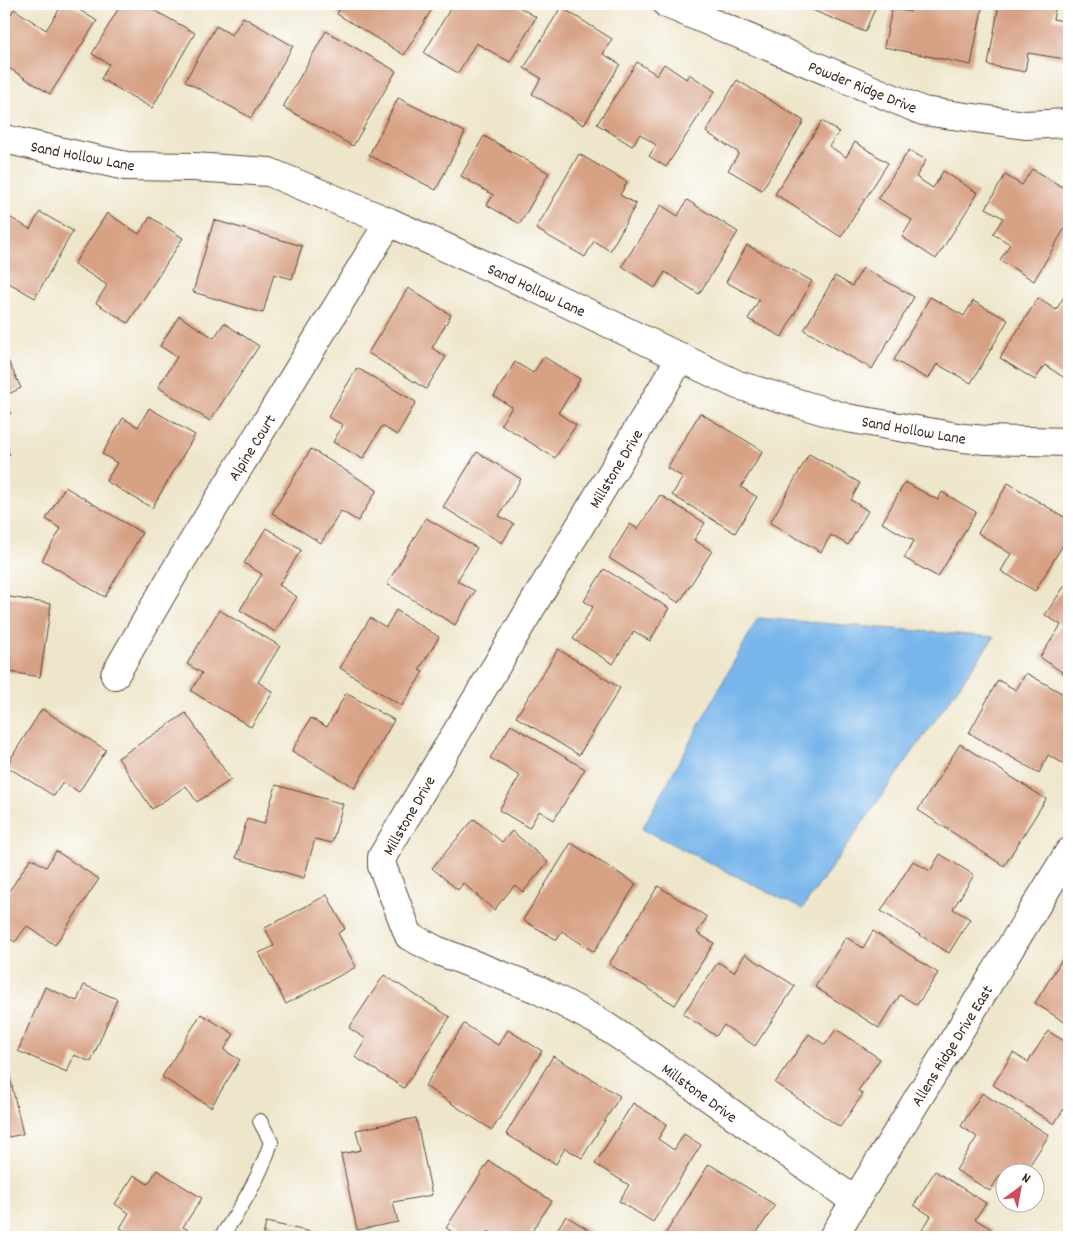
<svg xmlns="http://www.w3.org/2000/svg" width="1073" height="1241" viewBox="0 0 1073 1241" font-family="Dekko,sans-serif">
<style>
.water{fill:#77b5ea;stroke:#597084}
.building{fill:#d7a184}
.lines{fill:none;stroke-linecap:round;stroke-linejoin:round}
.service-casing{stroke:#564638;stroke-width:16}
.minor-casing{stroke:#564638;stroke-width:30}
.service{stroke:#fff;stroke-width:14}
.minor{stroke:#fff;stroke-width:28}
.labels{text-anchor:middle;stroke-width:5;stroke-linejoin:round;paint-order:stroke}
.street-label{font-size:16px;fill:#3b2a1e;stroke:#fff}
</style>
<rect width="100%" height="100%" fill="#fff"/>
<filter id="ink" filterUnits="userSpaceOnUse"><feTurbulence type="fractalNoise" baseFrequency=".02" numOctaves="2"/><feDisplacementMap in="SourceGraphic" scale="10" xChannelSelector="R" yChannelSelector="G"/><feConvolveMatrix kernelMatrix="1 2 1 2 8 2 1 2 1" color-interpolation-filters="sRGB"/></filter>
<filter id="wash" filterUnits="userSpaceOnUse"><feTurbulence type="fractalNoise" baseFrequency=".0096" numOctaves="4" result="noise"/><feDisplacementMap in="SourceGraphic" scale="20" xChannelSelector="R" yChannelSelector="G"/><feGaussianBlur stdDeviation="1.12" result="paint"/><feColorMatrix in="noise" values="0 0 0 0 0 0 0 0 0 0 0 0 0 0 0 0 0 1.4 0 .05"/><feComposite in="paint" operator="in"/></filter>
<g filter="url(#wash)">
<rect width="100%" height="100%" fill="#eee6cb"/>
<!-- water -->
<polygon class="water" points="758,618 994,637 802,909 642,829"/>
<g id="blocks">
<!-- building -->
<g class="building">
<polygon points="63,4 70,4 97,21 50,94 4,65 4,25 14,9 46,30"/>
<polygon points="121,4 143,4 195,33 152,108 101,79 109,64 92,54"/>
<polygon points="343,4 435,4 404,55 337,14"/>
<polygon points="453,4 514,4 536,17 510,62 476,43 458,73 424,53"/>
<polygon points="798,4 877,4 865,32"/>
<polygon points="911,4 983,4 971,65 884,47 892,9 910,12"/>
<polygon points="999,4 1056,4 1053,19 1069,22 1069,33 1065,59 1028,53 1025,72 988,65"/>
<polygon points="561,7 612,39 603,54 620,64 584,125 532,94 541,78 524,68"/>
<polygon points="243,17 293,46 251,118 185,81 216,26 232,35"/>
<polygon points="326,31 396,71 353,146 283,107"/>
<polygon points="637,62 657,75 664,64 686,79 689,74 715,91 666,167 649,156 656,145 640,134 632,146 597,124"/>
<polygon points="737,80 804,121 762,190 728,170 739,153 706,132"/>
<polygon points="398,98 465,132 436,190 369,155"/>
<polygon points="822,121 839,132 829,146 846,157 855,142 888,163 841,237 775,194"/>
<polygon points="484,136 549,173 520,224 487,205 493,195 461,176"/>
<polygon points="909,150 926,160 916,177 933,188 943,171 978,193 936,259 902,237 912,220 878,198"/>
<polygon points="579,154 627,182 620,195 636,204 610,251 594,241 585,257 536,229"/>
<polygon points="1032,169 1069,191 1069,221 1034,281 1000,260 1010,244 993,234 1003,218 986,208 1005,175 1022,185"/>
<polygon points="687,200 738,232 699,294 665,272 655,288 622,266 661,205 678,216"/>
<polygon points="40,212 73,231 35,298 4,280 4,214 30,229"/>
<polygon points="107,213 139,234 150,217 183,238 128,323 96,303 107,285 74,264"/>
<polygon points="214,220 302,246 292,279 274,274 263,313 193,292"/>
<polygon points="747,245 812,281 782,337 748,319 759,300 726,282"/>
<polygon points="863,268 914,297 872,369 804,330 835,276 852,286"/>
<polygon points="408,288 451,315 432,348 446,357 426,389 368,353"/>
<polygon points="1065,295 1069,297 1069,381 1045,365 1035,380 1000,358 1038,298 1056,310"/>
<polygon points="930,297 964,316 973,301 1008,320 971,383 937,364 928,379 894,360"/>
<polygon points="179,316 214,338 224,323 259,346 210,421 158,387 177,357 160,346"/>
<polygon points="4,352 21,388 4,396"/>
<polygon points="544,357 580,379 558,413 576,425 555,458 501,424 512,407 494,396 515,362 533,373"/>
<polygon points="357,368 416,402 397,435 382,426 363,459 333,442 343,425 328,417"/>
<polygon points="4,397 11,413 4,417"/>
<polygon points="149,408 195,435 152,508 106,481 117,463 102,454 123,418 138,427"/>
<polygon points="700,413 763,451 741,487 757,497 735,533 672,495 683,477 667,468"/>
<polygon points="4,443 10,455 4,458"/>
<polygon points="311,449 377,490 358,521 341,511 321,543 272,513"/>
<polygon points="477,452 521,479 499,516 514,524 502,543 443,507"/>
<polygon points="809,454 860,483 851,500 868,511 848,545 831,535 821,552 770,523"/>
<polygon points="905,482 938,500 942,492 976,512 938,577 904,558 914,541 882,523"/>
<polygon points="1008,483 1069,520 1069,535 1035,591 1001,571 1011,554 978,533"/>
<polygon points="65,487 142,533 105,597 42,560 61,529 46,519"/>
<polygon points="660,495 705,523 694,540 712,551 679,603 609,558 630,524 638,529"/>
<polygon points="426,518 477,548 457,581 475,591 455,625 387,584"/>
<polygon points="266,528 301,550 279,585 297,597 275,632 240,610 262,574 244,563"/>
<polygon points="604,569 669,608 650,641 634,631 613,664 573,639 593,607 584,601"/>
<polygon points="1066,584 1069,586 1069,677 1040,657 1061,625 1045,615"/>
<polygon points="4,596 51,604 40,677 4,671"/>
<polygon points="219,610 280,646 258,682 273,692 251,727 191,691 202,673 187,664"/>
<polygon points="396,610 439,637 419,670 423,672 402,706 340,668 370,618 386,627"/>
<polygon points="558,649 620,688 579,755 516,717"/>
<polygon points="1026,673 1069,697 1069,760 1066,765 1048,755 1039,773 969,733 998,680 1016,690"/>
<polygon points="346,693 394,720 355,788 292,751 311,718 327,727"/>
<polygon points="42,709 106,750 79,792 63,782 54,796 6,766"/>
<polygon points="186,713 231,780 197,802 186,786 152,809 118,758"/>
<polygon points="511,725 585,769 554,820 539,811 529,828 499,810 520,776 490,758"/>
<polygon points="960,744 1046,799 1004,866 918,810"/>
<polygon points="276,785 343,804 332,843 315,839 304,878 236,858 247,819 264,824"/>
<polygon points="474,819 502,842 512,831 548,862 523,892 515,885 494,910 463,883 458,890 432,868"/>
<polygon points="571,843 636,884 594,952 562,931 557,940 523,920"/>
<polygon points="56,851 99,879 55,945 27,926 15,942 4,934 4,899 31,858 46,867"/>
<polygon points="940,854 974,875 953,909 970,919 949,953 881,911 913,861 930,871"/>
<polygon points="658,886 707,917 697,933 714,943 675,1005 609,964"/>
<polygon points="327,895 345,929 338,933 356,967 286,1004 259,953 274,946 265,928"/>
<polygon points="873,931 938,973 917,1005 900,995 879,1028 815,987 846,937 863,948"/>
<polygon points="1069,948 1069,1025 1035,1003"/>
<polygon points="745,954 795,986 755,1046 724,1025 716,1036 683,1014 718,962 734,972"/>
<polygon points="384,975 450,1017 404,1088 355,1057 366,1039 349,1028"/>
<polygon points="84,985 117,999 91,1062 74,1055 67,1072 18,1051 45,987 77,1001"/>
<polygon points="201,1014 234,1034 224,1050 240,1060 211,1107 162,1077"/>
<polygon points="464,1024 498,1045 508,1030 542,1051 492,1130 425,1086"/>
<polygon points="836,1029 880,1059 858,1091 863,1094 840,1127 775,1083 809,1034 825,1045"/>
<polygon points="1048,1031 1069,1044 1069,1101 1054,1124 993,1085 1013,1053 1028,1062"/>
<polygon points="553,1056 620,1096 582,1158 565,1148 556,1164 506,1134"/>
<polygon points="8,1069 23,1134 4,1138 4,1070"/>
<polygon points="982,1093 1049,1135 1024,1174 1006,1174 1006,1178 1000,1175 990,1191 956,1170 977,1137 961,1126"/>
<polygon points="633,1103 667,1124 658,1139 674,1150 684,1134 701,1145 653,1222 619,1201 629,1185 595,1164"/>
<polygon points="416,1118 432,1195 393,1202 398,1222 357,1230 341,1154 361,1150 356,1130"/>
<polygon points="489,1161 552,1201 528,1237 498,1237 488,1231 484,1237 461,1237 446,1228"/>
<polygon points="709,1164 775,1205 754,1237 666,1237 664,1236"/>
<polygon points="157,1170 202,1198 183,1227 199,1237 134,1237 120,1228 129,1213 115,1204 134,1175 148,1184"/>
<polygon points="935,1171 986,1203 975,1219 993,1230 988,1237 918,1237 931,1216 914,1205"/>
<polygon points="566,1216 600,1237 552,1237"/>
<polygon points="266,1222 329,1236 329,1237 263,1237"/>
</g>
</g>
</g>
<g filter="url(#ink)">
<use href="#blocks" fill-opacity="0" stroke="#564638" stroke-width="1"/>
<g class="lines">
<defs>
<path id="service" d="M221,1237C241,1208 261,1176 271,1142L260,1121"/>
<g id="minor">
<polyline points="667,4 923,111 1025,125 1069,123"/>
<polyline points="4,139 126,166 193,167 269,172 389,222 529,285 738,385 847,418 963,438 986,440 1069,442"/>
<polyline points="681,357 382,857 382,866 409,936 436,950 537,989 596,1020 652,1057 855,1201"/>
<polyline points="115,675 175,571 389,222"/>
<polyline points="833,1237 1069,852"/>
</g>
</defs>
<!-- service casing -->
<use href="#service" class="service-casing"/>
<!-- minor casing -->
<use href="#minor" class="minor-casing"/>
<!-- service -->
<use href="#service" class="service"/>
<!-- minor -->
<use href="#minor" class="minor"/>
</g>
</g>
<g class="labels">
<!-- street labels -->
<g class="street-label">
<text transform="translate(863 86) rotate(22)" y="6">Powder Ridge Drive</text>
<text transform="translate(83 155) rotate(11)" y="6">Sand Hollow Lane</text>
<text transform="translate(537 289) rotate(25)" y="6">Sand Hollow Lane</text>
<text transform="translate(914 429) rotate(10)" y="6">Sand Hollow Lane</text>
<text transform="translate(251 447) rotate(-58)" y="6">Alpine Court</text>
<text transform="translate(615 468) rotate(-59)" y="6">Millstone Drive</text>
<text transform="translate(408 815) rotate(-60)" y="6">Millstone Drive</text>
<text transform="translate(951 1045) rotate(-58)" y="6">Allens Ridge Drive East</text>
<text transform="translate(700 1092) rotate(36)" y="6">Millstone Drive</text>
</g>
</g>
<!-- margin -->
<rect width="1073" height="1241" fill="none" stroke="#fff" stroke-width="20"/>
<!-- north arrow -->
<g transform="translate(1020 1188) rotate(32)"><circle r="24" fill="#ffffff" stroke="#b1aaa5"/>
<path d="M0-4L9 19L0 12L-9 19Z" fill="#d1495b"/>
<text y="-8" font-size="14" font-weight="bold" text-anchor="middle" fill="#3b2a1e">N</text>
</g>
</svg>
